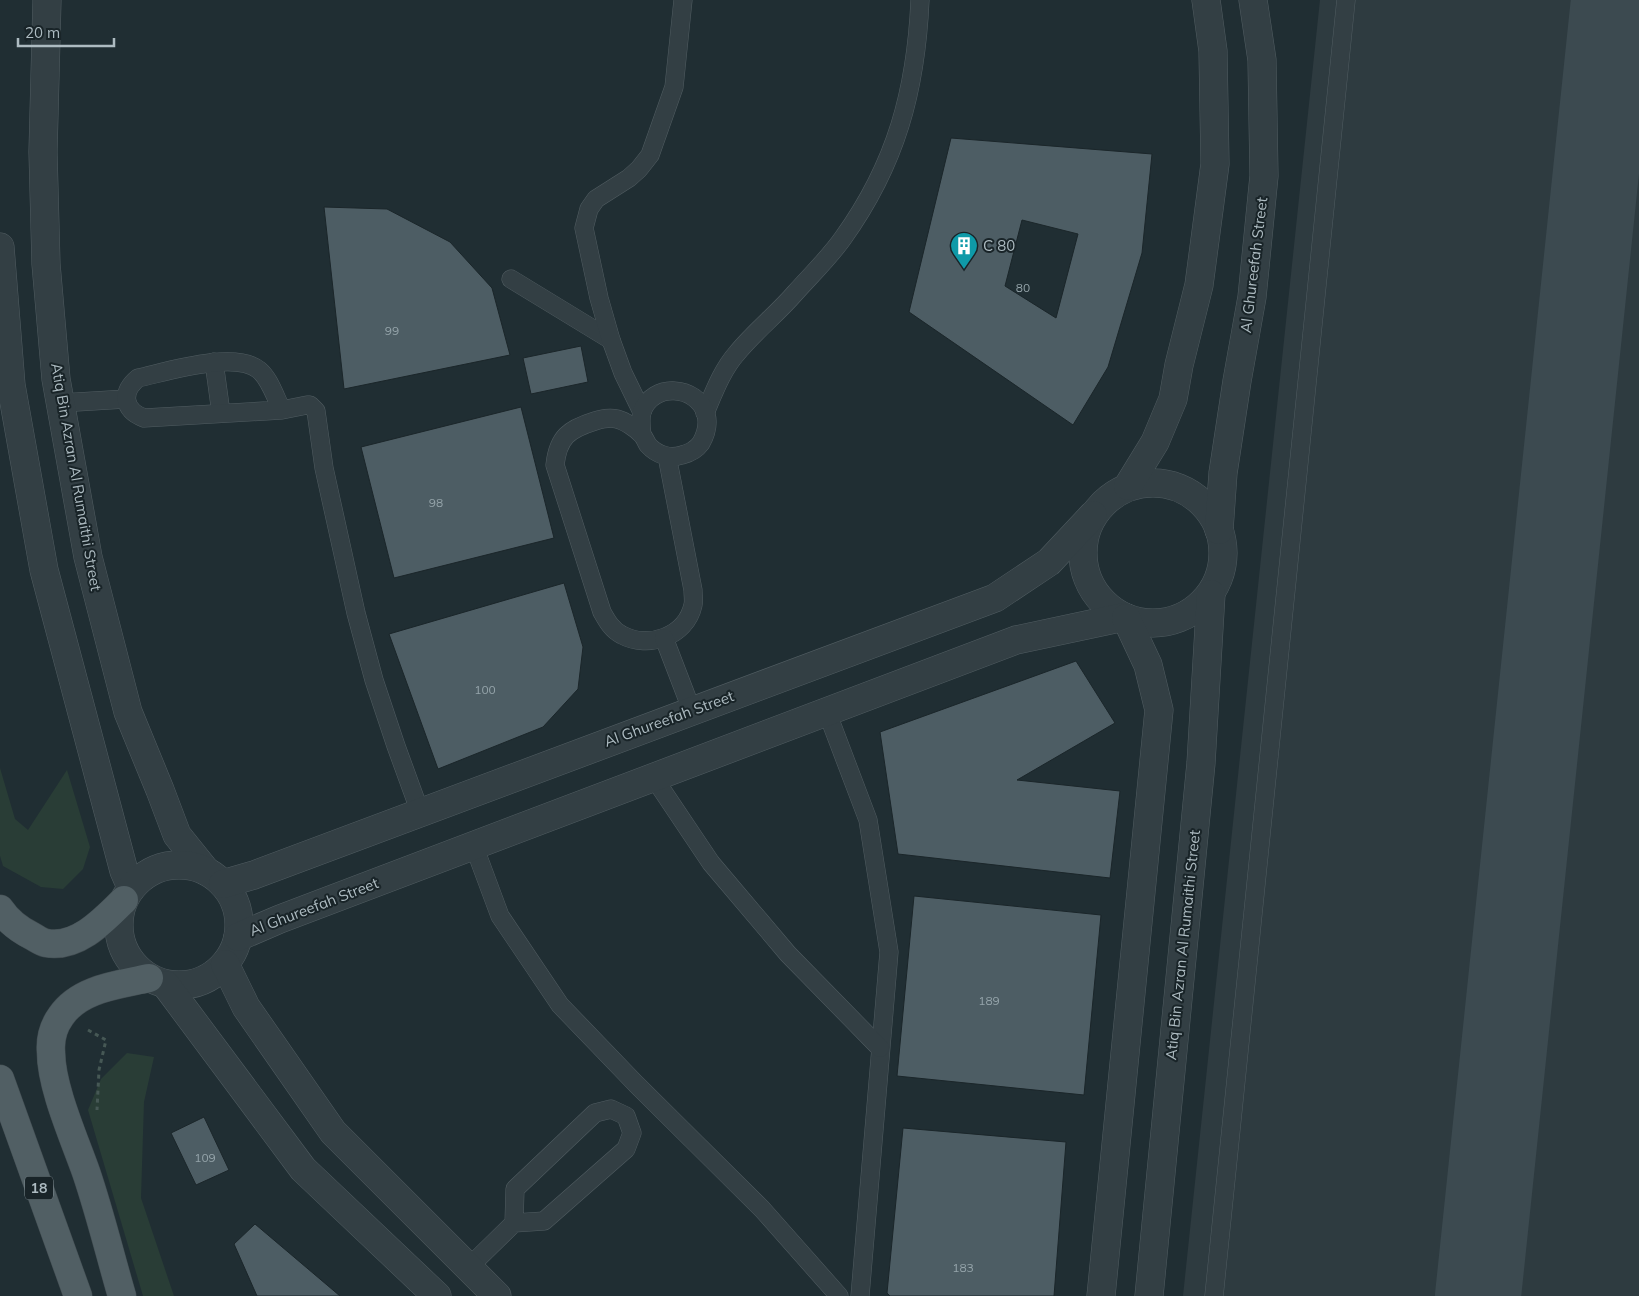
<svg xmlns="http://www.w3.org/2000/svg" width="1639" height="1296" viewBox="0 0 1639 1296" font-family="Mulish,sans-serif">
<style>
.airport{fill:#2e3b40}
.green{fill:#293d36}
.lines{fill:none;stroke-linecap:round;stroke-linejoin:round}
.taxiway{stroke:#3c4a50;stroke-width:86}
.building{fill:#4d5d64;stroke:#1b262a;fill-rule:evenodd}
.service-casing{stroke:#515d62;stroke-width:19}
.minor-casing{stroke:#515d62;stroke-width:29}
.primary-casing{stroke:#404b50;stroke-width:29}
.path{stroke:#465855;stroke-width:3;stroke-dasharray:4 4;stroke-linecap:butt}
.service{stroke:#333f44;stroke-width:18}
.minor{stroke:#333f44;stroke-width:28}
.primary{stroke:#515f64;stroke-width:28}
.labels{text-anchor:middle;stroke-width:4;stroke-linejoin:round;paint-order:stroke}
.number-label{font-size:12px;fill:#95a4aa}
.shield{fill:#192428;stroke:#818e93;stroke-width:1}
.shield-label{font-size:14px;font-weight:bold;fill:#adbbc1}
.poi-label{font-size:15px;fill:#adbbc1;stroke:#192428;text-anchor:start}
.street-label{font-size:15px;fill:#adbbc1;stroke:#192428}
</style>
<rect width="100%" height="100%" fill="#202e33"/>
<!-- airport -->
<polygon class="airport" points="1320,0 1639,0 1639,1296 1183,1296"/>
<!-- green -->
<g class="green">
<polygon points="0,768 15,819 28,830 67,770 90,847 83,869 63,889 41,887 3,866 0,856"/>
<polygon points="127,1053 154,1057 144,1102 141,1198 174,1296 143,1296 88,1110 101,1079"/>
</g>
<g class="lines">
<!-- taxiway -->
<polyline class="taxiway" points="1478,1296 1614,0"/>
</g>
<!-- building -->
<g class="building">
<path d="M951,138L1152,154L1142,253L1108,367L1073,425L909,312ZM1022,220L1078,234L1056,318L1005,286Z"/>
<polygon points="324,207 387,209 450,242 492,288 510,355 344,389"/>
<polygon points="581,346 588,382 531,394 523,358"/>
<polygon points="521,407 554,538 394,578 361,447"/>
<polygon points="564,583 583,647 578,689 543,727 438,769 389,634"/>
<polygon points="1076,661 1115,723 1017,780 1120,791 1110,878 898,854 880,732"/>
<polygon points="914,896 1101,915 1084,1095 897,1076"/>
<polygon points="204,1117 229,1170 196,1185 171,1133"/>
<polygon points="903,1128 1066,1142 1054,1296 890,1296 887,1293"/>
<polygon points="255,1224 340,1296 257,1296 234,1244"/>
</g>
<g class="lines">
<defs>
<g id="service">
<polyline points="511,279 611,340"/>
<polyline points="214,362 221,413"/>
<polyline points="60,403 126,399"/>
<path d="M282,410C275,397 270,379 259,370C235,350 166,372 138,378C121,392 123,410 144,418L282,410L307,405H310L316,411L324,468L356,613L374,680L396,746L420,812"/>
<polyline points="642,412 623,373 611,340 599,298 584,228 589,209 596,199 629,178 639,169 650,155 674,87 683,0"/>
<path d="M705,413C714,392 722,370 737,353C755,331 777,314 795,293C811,275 829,258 843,238C896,164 916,91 920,0"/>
<path d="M642,435C641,427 640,419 642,412C652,382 697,385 706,414C709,425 706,434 701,443C696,450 690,453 682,455C670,459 657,455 648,445C646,442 645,438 642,435C637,429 625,421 617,419C609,417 602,419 595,421C569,429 558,437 555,465L602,612C607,621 612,630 622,635C648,649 686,637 693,605C694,601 693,595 693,590L667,456"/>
<polyline points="664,638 692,711"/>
<polyline points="827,712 868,820 889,952 860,1296"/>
<polyline points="654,778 711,863 788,954 880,1048"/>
<polyline points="474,846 500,916 560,1005 636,1084 762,1209 839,1296"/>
<polyline points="469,1267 514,1223 544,1221 626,1149 632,1133 626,1116 611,1109 595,1113 515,1189 514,1223"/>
<polyline points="1214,1296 1346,0"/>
</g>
<g id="minor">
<polyline points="47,0 43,152 46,264 56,379 88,557 128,712 160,790 177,835 206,871"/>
<polyline points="0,247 11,385 44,570 124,871 131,887"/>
<circle cx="1153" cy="553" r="70"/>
<polyline points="1128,486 1155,442 1173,399 1179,365 1199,285 1215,164 1213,51 1206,0"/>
<polyline points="1219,530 1223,473 1237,381 1252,297 1264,176 1262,60 1253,0"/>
<circle cx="179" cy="925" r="60"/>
<polyline points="223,884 254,875 995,598 1049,562 1093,515"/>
<polyline points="238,937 280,919 1016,640 1124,617"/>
<polyline points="225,964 246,1007 333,1132 497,1296"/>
<polyline points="166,985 303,1169 437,1296"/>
<polyline points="1101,1296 1159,710 1148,665 1126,618"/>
<polyline points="1149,1296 1201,763 1211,594"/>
</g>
<g id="primary">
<path d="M0,909C8,921 18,929 32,936C36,938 41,942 46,943C77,949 104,920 124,900"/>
<polyline points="0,1079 78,1296"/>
<path d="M122,1296C110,1255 100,1213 86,1172C74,1138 51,1087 51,1052C50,1039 53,1027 61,1016C80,988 119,985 149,978"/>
</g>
</defs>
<!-- service casing -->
<use href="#service" class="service-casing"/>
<!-- minor casing -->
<use href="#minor" class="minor-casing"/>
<!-- primary casing -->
<use href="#primary" class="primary-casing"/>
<!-- path -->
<polyline class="path" points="88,1030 106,1040 99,1070 97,1110"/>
<!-- service -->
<use href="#service" class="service"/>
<!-- minor -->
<use href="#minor" class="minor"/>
<!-- primary -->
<use href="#primary" class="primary"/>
</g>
<!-- icons -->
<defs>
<symbol id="building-pin" viewBox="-11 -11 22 30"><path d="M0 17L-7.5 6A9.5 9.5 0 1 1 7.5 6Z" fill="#0f9aa8" stroke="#192428"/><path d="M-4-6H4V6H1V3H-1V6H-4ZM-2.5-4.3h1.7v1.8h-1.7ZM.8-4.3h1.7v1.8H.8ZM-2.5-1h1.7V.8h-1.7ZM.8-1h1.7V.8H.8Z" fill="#fff"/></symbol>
</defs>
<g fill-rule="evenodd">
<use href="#building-pin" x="948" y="230" width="32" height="43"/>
</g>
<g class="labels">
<!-- number labels -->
<g class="number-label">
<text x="1023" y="292">80</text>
<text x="392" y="335">99</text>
<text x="436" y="507">98</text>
<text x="485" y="694">100</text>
<text x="989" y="1005">189</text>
<text x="205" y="1162">109</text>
<text x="963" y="1272">183</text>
</g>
<!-- shield labels -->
<rect class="shield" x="25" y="1176.5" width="28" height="23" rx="4"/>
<g class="shield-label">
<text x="39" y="1193">18</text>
</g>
<!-- poi labels -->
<g class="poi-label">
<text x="983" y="251">C 80</text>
</g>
<!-- street labels -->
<g class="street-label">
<text transform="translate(1254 265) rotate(-83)" y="5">Al Ghureefah Street</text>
<text transform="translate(76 477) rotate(80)" y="5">Atiq Bin Azran Al Rumaithi Street</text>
<text transform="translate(669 719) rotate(-20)" y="5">Al Ghureefah Street</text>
<text transform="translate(314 907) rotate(-21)" y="5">Al Ghureefah Street</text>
<text transform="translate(1183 945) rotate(-84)" y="5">Atiq Bin Azran Al Rumaithi Street</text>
</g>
</g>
<!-- scale -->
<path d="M18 38v8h96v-8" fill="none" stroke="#adbbc1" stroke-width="2.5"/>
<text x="25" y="38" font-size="15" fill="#adbbc1" stroke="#192428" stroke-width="4" paint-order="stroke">20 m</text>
</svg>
